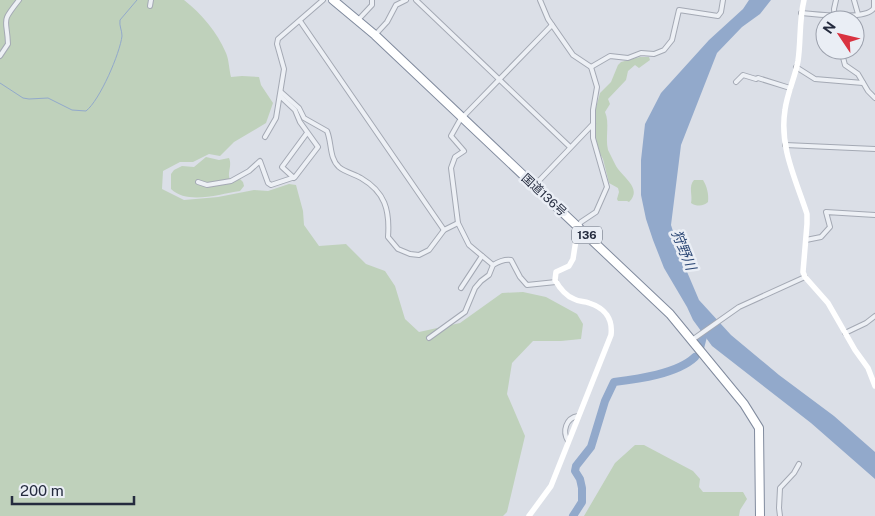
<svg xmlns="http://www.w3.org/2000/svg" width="875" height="516" viewBox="0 0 875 516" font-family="'Public Sans','Noto Sans JP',sans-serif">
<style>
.green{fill:#bfd1bb}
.water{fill:#92a9cb}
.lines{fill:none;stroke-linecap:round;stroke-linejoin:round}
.stream{stroke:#92a9cb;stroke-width:1}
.river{stroke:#92a9cb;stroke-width:8}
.street-casing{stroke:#a4a9b4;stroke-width:6}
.highway-casing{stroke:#818b9e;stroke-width:10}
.street{stroke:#edf0f5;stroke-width:4}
.secondary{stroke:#fff;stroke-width:5.5}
.highway{stroke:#fff;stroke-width:8}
.labels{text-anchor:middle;stroke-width:5;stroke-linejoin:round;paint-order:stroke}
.shield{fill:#eaeef5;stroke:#5f6675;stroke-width:1}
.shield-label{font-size:11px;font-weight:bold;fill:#242b3e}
.street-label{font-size:12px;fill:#242b3e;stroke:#eaeef5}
.water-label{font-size:14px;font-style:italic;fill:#2b4775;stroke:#eaeef5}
</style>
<rect width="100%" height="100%" fill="#dbdfe7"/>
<!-- green -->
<g class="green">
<path d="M0,0H184C202,14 217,32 226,53C229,60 229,69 231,77L242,76L259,77L261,85L273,103L266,123L234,142L220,156L209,154L193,162H180L163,171L162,189L184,200L218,197L254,190L268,191L289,184L296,185L303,211L304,225L319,246L346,244L366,264L385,271L395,286L405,319L419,332L460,323L502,293L523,292L546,297L577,314L583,324L581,339L561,341H533L512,363L507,394L525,436L507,512L503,516H0Z"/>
<path d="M640,57H649L650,60L639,68L635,65L628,71L626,80L608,99L610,104L605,112C610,123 605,137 608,150C610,154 613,160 615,164C620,176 644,188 629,202L627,201H618L617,199L619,192L618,188L609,183L603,159L597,148L595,138V111L600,93L611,82L618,65L621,62Z"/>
<path d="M206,157L219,160L229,158C233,167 225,175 232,182L240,179L243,182L244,186L240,191C219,194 188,205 171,189V174L174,170L182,166L194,167Z"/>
<path d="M694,180H703C707,186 709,195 708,202C704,206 697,207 691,203C693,196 688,186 694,180Z"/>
<polygon points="635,445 644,445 693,471 700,479 699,487 703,492 743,492 747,499 740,510 739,516 584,516 615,463"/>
</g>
<!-- water -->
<polygon class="water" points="749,0 771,0 760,14 742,27 717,53 681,145 671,225 682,260 699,300 731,335 779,375 834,416 875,452 875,479 811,423 712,346 693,320 687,307 664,268 653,240 646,219 641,195 641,160 645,124 661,93 709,40 743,9"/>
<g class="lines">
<!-- stream -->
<path class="stream" d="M0,83L23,98L29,99L48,98L72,110L86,111C100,100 120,53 122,36C122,30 119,26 120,20L137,0"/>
<!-- river -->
<g class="river">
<polyline points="700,348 706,325"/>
<path d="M573,516L582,502V488L580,479L575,471L576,466L591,447L605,401L614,382C638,379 677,374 695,357"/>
</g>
<defs>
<g id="street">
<polyline points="416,0 570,147"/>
<polyline points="540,0 548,19 573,55 591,67 597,87 593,110 593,138 607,187 596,212 581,222 578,227"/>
<polyline points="854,0 858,14"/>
<polyline points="150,6 151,0"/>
<path d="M801,13C816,14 866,21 874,8V0"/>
<polyline points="358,20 372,5 372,0"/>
<polyline points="835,20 834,9 836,0"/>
<polyline points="300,21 444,230"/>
<polyline points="375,35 387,22 396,5 406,0"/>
<polyline points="841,50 845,65 858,74 868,91 875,98"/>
<path d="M0,56L8,44C7,17 0,24 19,0"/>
<polyline points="591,67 610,56 628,58 641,53 654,54 664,50 672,40 679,10 718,16 721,12 723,0"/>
<polyline points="796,67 815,79 863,83"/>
<polyline points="736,82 743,75 756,79 758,78 790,88"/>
<path d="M281,92L299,108L304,118L327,131C332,143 329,158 339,167C345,172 354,174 361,178C385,192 390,210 388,237L398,249L410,254L419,255L429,250L444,230L458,223"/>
<polyline points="265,137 276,118 284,69 277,44 278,39 323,0"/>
<polyline points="785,145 875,149"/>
<polyline points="294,178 282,167 307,133"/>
<polyline points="198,182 207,185 231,181 249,171 260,161 268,183 271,185 295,177 318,147 300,122 295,110 280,96"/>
<polyline points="534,186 593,124"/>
<polyline points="806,240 821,237 830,227 826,212 875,215"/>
<polyline points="493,265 469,245 458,223 451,168 455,157 464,151 451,136 460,120 552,25"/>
<polyline points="461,288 482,256"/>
<polyline points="845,333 866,323 875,316"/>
<path d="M429,338L465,312L475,288L481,281L489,275L493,265C498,262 505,259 511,260L520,277L527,285L556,282"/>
<polyline points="692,340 739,307 805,277"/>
<path d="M568,441C562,431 566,418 578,416"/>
<polyline points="780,516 779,508 780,488 794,473 799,464"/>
</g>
<polyline id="highway" points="333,0 375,35 670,314 744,404 759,428 760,516"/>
</defs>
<!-- street casing -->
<use href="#street" class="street-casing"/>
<!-- highway casing -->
<use href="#highway" class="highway-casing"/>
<!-- street -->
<use href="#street" class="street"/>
<!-- secondary -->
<g class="secondary">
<path d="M804,0C799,20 801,41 798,61C795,78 787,93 785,110C779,147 796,180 807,214V224L803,272L805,277L828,303L855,350L868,368L875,386"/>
<path d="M529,516L551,486L611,335C613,319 605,308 589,303C584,301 579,302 574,299C566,296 559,287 555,280L556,272L569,266L573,259L578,227"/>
</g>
<!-- highway -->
<use href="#highway" class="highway"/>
</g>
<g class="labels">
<!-- shield labels -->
<rect class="shield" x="572" y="226.5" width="30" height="17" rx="4"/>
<g class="shield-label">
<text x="587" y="239">136</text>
</g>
<!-- street labels -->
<g class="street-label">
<text transform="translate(544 195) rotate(43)" y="4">国道136号</text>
</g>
<!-- water labels -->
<g class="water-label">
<text transform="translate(684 250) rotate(68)" y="5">狩野川</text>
</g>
</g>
<!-- north arrow -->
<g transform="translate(840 35) rotate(305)"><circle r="24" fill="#eaeef5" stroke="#9ba0ac"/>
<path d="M0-4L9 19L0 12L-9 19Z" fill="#d93240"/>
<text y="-8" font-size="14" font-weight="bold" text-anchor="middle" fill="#242b3e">N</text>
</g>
<!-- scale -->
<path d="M12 496v8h122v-8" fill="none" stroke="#242b3e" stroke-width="2.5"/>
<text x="20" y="496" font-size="15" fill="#242b3e" stroke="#eaeef5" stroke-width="4" paint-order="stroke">200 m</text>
</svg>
